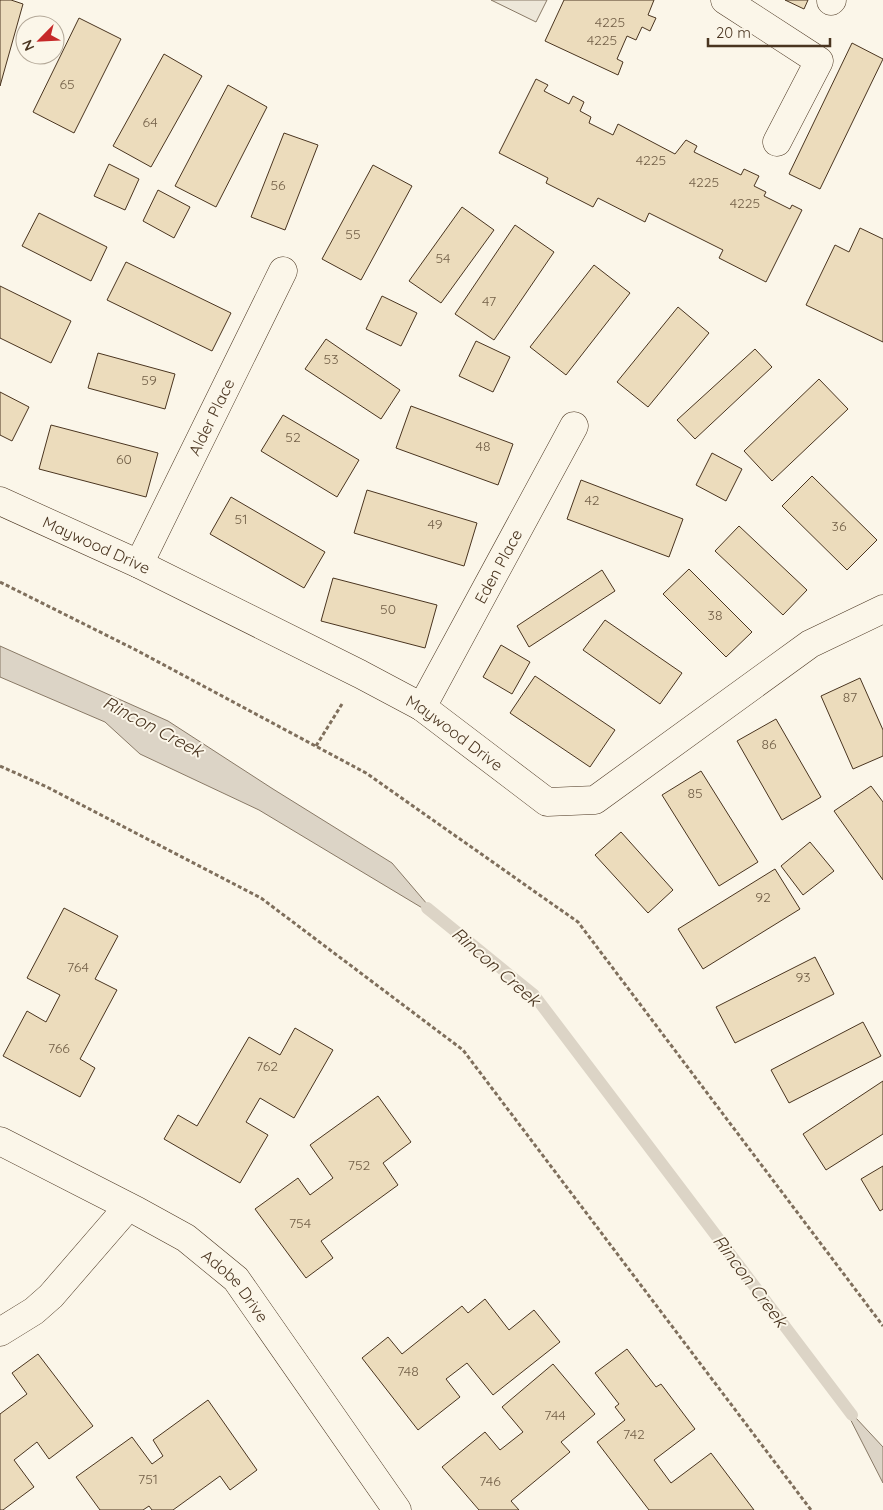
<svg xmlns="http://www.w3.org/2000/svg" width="883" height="1510" viewBox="0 0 883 1510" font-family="Quicksand,sans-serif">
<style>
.parking{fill:#ede7d9;stroke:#887966}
.water{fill:#dcd4c6;stroke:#887966}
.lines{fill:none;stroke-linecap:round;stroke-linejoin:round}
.stream{stroke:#dcd4c6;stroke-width:12}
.building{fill:#ecdcbc;stroke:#4a3520}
.minor-casing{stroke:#4a3520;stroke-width:29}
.path{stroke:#7f6f5c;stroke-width:3;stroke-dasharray:4 2.5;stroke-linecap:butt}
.minor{stroke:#fbf6e9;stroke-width:28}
.labels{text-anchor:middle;stroke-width:4;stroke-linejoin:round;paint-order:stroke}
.number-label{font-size:14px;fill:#725f47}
.street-label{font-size:16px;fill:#4a3520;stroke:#fbf6e9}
.water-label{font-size:18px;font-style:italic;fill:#4a3520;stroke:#fbf6e9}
</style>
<rect width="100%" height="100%" fill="#fbf6e9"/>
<!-- parking -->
<polygon class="parking" points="491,0 547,0 536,22"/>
<!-- water -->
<g class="water">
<polygon points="0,646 168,721 273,789 392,863 439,918 259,810 140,754 105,722 0,677"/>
<polygon points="842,1403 883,1447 883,1483"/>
</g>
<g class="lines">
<!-- stream -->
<polyline class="stream" points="427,908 534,995 852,1415"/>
</g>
<!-- building -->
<g class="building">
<polygon points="0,0 11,0 23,4 0,86"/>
<polygon points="564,0 654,0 648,15 656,18 650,31 642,27 636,40 627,36 617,59 623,62 618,75 545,41"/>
<polygon points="785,0 808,0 804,9"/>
<polygon points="79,18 121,39 74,133 33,112"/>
<polygon points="852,43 883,59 820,189 789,174"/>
<polygon points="164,54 202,76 151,167 113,146"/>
<polygon points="536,79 548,85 544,91 569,104 573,96 584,102 580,111 591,117 589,123 613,135 618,124 675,154 686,140 697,146 694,152 741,175 744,169 759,176 754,186 766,192 764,196 790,209 792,205 802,210 766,282 719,258 723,250 649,213 645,222 598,198 593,207 546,183 548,178 499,153"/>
<polygon points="228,85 267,107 216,207 175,186"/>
<polygon points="284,133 318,145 285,230 251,217"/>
<polygon points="109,164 139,179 125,210 94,196"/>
<polygon points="373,165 412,186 361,280 322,259"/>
<polygon points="158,190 190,207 174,238 143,221"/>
<polygon points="462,207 494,230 441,303 409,281"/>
<polygon points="39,213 107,247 91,281 22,246"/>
<polygon points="515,225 554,252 494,340 455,314"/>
<polygon points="860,228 883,239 883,342 806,305 835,245 849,252"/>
<polygon points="126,262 231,313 212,351 107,300"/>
<polygon points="594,265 630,293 566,375 530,347"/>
<polygon points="0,286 71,321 51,363 0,338"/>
<polygon points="382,296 417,313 401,346 366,329"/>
<polygon points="678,307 709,333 648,407 617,382"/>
<polygon points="326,339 400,390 381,419 305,369"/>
<polygon points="476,341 510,357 493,392 459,376"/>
<polygon points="755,349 772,367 695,439 677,420"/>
<polygon points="98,353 175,374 165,409 88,388"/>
<polygon points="819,379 848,409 772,481 744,451"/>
<polygon points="0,392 29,407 12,441 0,435"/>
<polygon points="411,406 513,444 498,485 396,448"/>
<polygon points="283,415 359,460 337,497 261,451"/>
<polygon points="51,425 158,453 146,497 39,469"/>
<polygon points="712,453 742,469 726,501 696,485"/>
<polygon points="812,476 877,540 847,570 782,506"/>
<polygon points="581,480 683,519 669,557 567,519"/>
<polygon points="367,490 477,523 464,566 354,533"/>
<polygon points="231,497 325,552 304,588 210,534"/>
<polygon points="739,526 807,590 783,615 715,551"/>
<polygon points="689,569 752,632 726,657 663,594"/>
<polygon points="602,570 615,591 529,647 517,626"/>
<polygon points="333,578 437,605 425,648 321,621"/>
<polygon points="605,620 682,673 660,704 583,650"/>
<polygon points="501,645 530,662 512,694 483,677"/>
<polygon points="535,676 615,730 590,767 510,713"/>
<polygon points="860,678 883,730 883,756 853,769 821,696"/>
<polygon points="776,719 821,797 782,820 737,741"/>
<polygon points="701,771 758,862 719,886 662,795"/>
<polygon points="871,786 883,802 883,880 834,811"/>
<polygon points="621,832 673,890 648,913 595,855"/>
<polygon points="810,842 834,871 803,895 781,866"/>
<polygon points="775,869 800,909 703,969 678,929"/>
<polygon points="64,908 118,936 95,979 117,990 80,1059 95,1068 80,1097 3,1056 27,1011 46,1022 60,995 27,978"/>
<polygon points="815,957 834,994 735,1043 716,1007"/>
<polygon points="863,1022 881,1056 789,1103 771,1070"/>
<polygon points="295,1028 333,1050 294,1118 260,1098 246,1122 268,1135 240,1183 164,1139 178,1115 197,1126 249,1037 280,1055"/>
<polygon points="883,1081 883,1134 826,1170 803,1134"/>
<polygon points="378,1096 411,1142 383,1163 398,1185 321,1241 333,1258 306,1278 255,1209 298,1178 310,1195 333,1178 310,1145"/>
<polygon points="883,1166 883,1209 880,1211 861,1179"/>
<polygon points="485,1299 509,1330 534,1310 560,1342 493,1395 467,1363 446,1379 460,1397 418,1430 362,1358 388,1337 402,1354 462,1306 468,1313"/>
<polygon points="627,1349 656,1387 661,1384 695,1429 654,1460 671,1483 711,1453 754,1510 649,1510 597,1442 625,1420 615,1407 619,1404 595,1373"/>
<polygon points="38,1354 93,1426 49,1459 37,1442 14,1460 34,1487 3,1510 0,1510 0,1414 27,1394 12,1373"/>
<polygon points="553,1364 595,1414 561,1442 570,1452 511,1501 519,1510 479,1510 442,1467 485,1432 500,1450 523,1432 502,1407"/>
<polygon points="208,1400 257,1470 230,1490 220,1476 173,1510 152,1510 149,1506 143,1510 100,1510 76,1477 132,1437 152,1464 163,1456 153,1440"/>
</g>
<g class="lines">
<defs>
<g id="minor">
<polyline points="725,0 819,61 777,142"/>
<polyline points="831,1 832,0"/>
<path id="s1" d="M0,501L139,564L360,674L422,707L547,802L595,800L810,644L883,609"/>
<path id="s2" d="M139,564L283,271"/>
<path id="s3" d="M422,707L574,426"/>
<path id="s4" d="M0,1141L137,1211L186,1238L236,1279L397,1510"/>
<polyline points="0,1332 34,1311 51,1296 128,1207"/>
</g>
</defs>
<!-- minor casing -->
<use href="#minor" class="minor-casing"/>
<!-- path -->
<g class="path">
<polyline points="0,582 136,650 366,773 578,922 883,1326"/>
<polyline points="316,746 342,704"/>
<polyline points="0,766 47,787 261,898 463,1050 811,1510"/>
</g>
<!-- minor -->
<use href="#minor" class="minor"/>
</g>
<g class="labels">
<!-- number labels -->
<g class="number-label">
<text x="610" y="27">4225</text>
<text x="602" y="45">4225</text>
<text x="67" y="89">65</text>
<text x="150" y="127">64</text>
<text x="651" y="165">4225</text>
<text x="704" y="187">4225</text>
<text x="278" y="190">56</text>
<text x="745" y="208">4225</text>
<text x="353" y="239">55</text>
<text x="443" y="263">54</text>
<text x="489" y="306">47</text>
<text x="331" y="364">53</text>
<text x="149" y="385">59</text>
<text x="293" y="442">52</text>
<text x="483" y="451">48</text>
<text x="124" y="464">60</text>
<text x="592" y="505">42</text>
<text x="241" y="524">51</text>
<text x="435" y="529">49</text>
<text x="839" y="531">36</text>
<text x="388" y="614">50</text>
<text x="715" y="620">38</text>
<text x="850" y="702">87</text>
<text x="769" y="749">86</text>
<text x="695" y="798">85</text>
<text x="763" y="902">92</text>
<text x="78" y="972">764</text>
<text x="803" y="982">93</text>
<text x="59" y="1053">766</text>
<text x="267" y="1071">762</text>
<text x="359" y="1170">752</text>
<text x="300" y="1228">754</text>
<text x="408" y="1376">748</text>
<text x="555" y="1420">744</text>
<text x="634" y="1439">742</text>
<text x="148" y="1484">751</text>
<text x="490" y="1486">746</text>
</g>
<!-- street labels -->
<g class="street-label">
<text dy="6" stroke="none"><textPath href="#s2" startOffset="164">Alder Place</textPath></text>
<text dy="6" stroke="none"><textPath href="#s1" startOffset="106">Maywood Drive</textPath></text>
<text dy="6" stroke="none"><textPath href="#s3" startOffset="160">Eden Place</textPath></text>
<text dy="6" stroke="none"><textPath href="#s1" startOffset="511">Maywood Drive</textPath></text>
<text dy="6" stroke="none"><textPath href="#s4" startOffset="279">Adobe Drive</textPath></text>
</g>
<!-- water labels -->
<g class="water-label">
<text transform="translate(153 727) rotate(28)" y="6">Rincon Creek</text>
<text transform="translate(496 967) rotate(41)" y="6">Rincon Creek</text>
<text transform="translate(750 1281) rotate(53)" y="6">Rincon Creek</text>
</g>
</g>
<!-- north arrow -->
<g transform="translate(40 40) rotate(246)"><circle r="24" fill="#fbf6e9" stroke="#b4a999"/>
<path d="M0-4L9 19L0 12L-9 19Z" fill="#c62828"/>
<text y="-8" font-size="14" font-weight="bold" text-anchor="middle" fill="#4a3520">N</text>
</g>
<!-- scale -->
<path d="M708 38v8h122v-8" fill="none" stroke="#4a3520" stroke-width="2.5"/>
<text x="716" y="38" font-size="15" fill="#4a3520" stroke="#fbf6e9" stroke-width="4" paint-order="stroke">20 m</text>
</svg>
